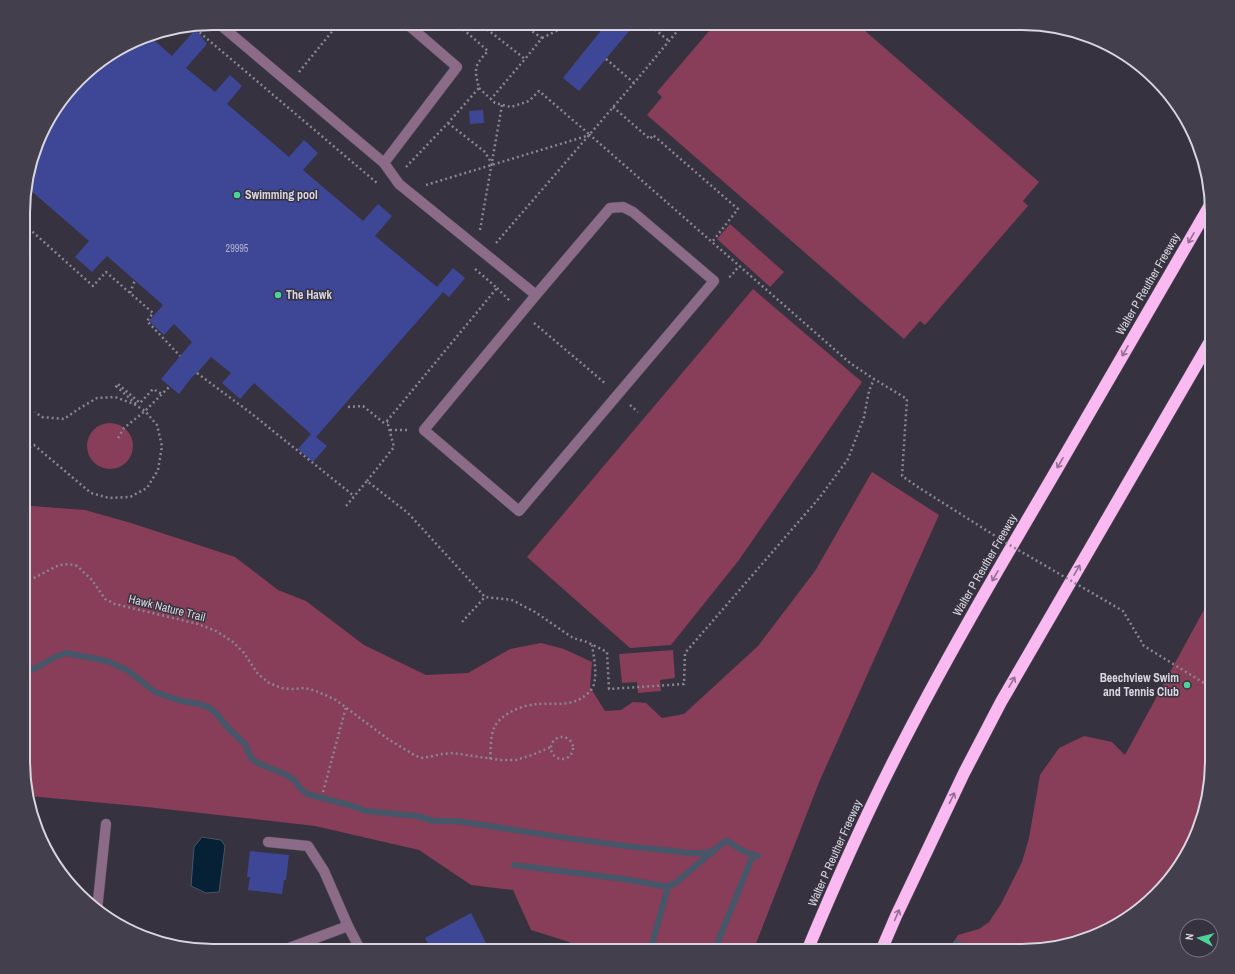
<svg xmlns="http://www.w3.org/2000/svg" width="1235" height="974" viewBox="0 0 1235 974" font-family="'Archivo Narrow',sans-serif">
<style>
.green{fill:#883d58}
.water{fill:#062035;stroke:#455768}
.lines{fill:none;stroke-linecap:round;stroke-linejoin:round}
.stream{stroke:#455768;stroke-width:6}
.building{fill:#3e4796}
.minor-casing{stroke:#54505d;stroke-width:11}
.highway-casing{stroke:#54505d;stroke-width:13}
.path{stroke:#898591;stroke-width:2.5;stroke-dasharray:2 3;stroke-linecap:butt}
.minor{stroke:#8b6b87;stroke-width:10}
.highway{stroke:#fabaf1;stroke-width:12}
.path-bridge{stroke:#898591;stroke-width:2.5;stroke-dasharray:2 3;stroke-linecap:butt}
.oneway{stroke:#8f6f90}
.poi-dot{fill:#4dd39a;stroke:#373240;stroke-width:1.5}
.labels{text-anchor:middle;stroke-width:3;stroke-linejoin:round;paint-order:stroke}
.number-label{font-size:10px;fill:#b2b2cd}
.poi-label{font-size:12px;font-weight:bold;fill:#d9d6df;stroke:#373240;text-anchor:start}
.street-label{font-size:12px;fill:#d9d6df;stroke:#373240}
.rim{fill:none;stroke:#d9d6df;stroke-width:2}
</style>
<rect width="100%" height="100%" fill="#373240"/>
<!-- green -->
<g class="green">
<polygon points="716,23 856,23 1039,182 1023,201 1028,206 925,325 920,321 904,339 647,115 662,97 657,92"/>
<polygon points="730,224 784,272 770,287 717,239"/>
<polygon points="753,289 862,382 739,560 671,645 630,648 527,557"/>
<circle cx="110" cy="446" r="23"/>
<polygon points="872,472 939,515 820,780 753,951 583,951 569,942 531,930 513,890 471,885 419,850 315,826 147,807 29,796 23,774 24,507 32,506 85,510 131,523 235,557 278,590 306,601 364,645 426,675 468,673 510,649 541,643 564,649 592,662 590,687 605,711 621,710 633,702 646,703 662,718 684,714 758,646 815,571"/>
<polygon points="1212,595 1212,774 1197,834 1165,887 1095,936 1022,951 948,951 958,935 979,929 989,922 1001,904 1022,862 1029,838 1040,775 1059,748 1084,736 1112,742 1125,755"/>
<polygon points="673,650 675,678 660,680 661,691 638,693 637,682 622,683 619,654"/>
</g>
<!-- water -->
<polygon class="water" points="202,837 221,840 225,846 219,892 206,893 191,886 194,847"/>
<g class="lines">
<!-- stream -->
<g class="stream">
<path d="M24,673L34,669L55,657L66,653L107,661L127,670L155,692L178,700L199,704L208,707L216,713L229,729L245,744L251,758L258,763L287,775L295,781L301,789L307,794L349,805L366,811L417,816L434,821H456C525,831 594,844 664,850C679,851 701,857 715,850"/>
<path d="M514,865L624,879L668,887L669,885L674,884L724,842L728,841C737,848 747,854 758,856"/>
<polyline points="956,943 970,950 976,951"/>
<polyline points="650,951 668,887"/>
<polyline points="715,951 719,939 753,855"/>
</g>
</g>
<!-- building -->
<g class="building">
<polygon points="607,23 621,23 630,30 579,91 563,78"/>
<polygon points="163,31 155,41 172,56 193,32 197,31 207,44 186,68 215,92 230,75 242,86 227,104 289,157 304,140 318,153 303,170 363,221 378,204 392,216 375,236 437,287 453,268 465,278 449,297 443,292 316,437 327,446 313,462 298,449 311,434 254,383 240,399 222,383 231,373 211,357 197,373 192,377 179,394 161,379 192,342 174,324 164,335 149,321 163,305 107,256 92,272 75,257 89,241 29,189 25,194 25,188 48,118 88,70 152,33"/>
<polygon points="483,110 484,123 470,124 469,111"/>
<polygon points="250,851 289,855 286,880 284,880 282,894 248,890 250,877 247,877"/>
<polygon points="471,913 490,951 432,951 425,938"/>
</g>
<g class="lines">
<defs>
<g id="minor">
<polyline points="218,23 384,163 457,67 406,23"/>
<polyline points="384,163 399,184 536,295 424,430 519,511 714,281 633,212 623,207 610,208 536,295"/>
<polyline points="268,842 308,846 324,871 348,926"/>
<polyline points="97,910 106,824"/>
<polyline points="281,951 348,926 361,951"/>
</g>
<g id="highway">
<path d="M807,951C834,886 862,823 894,760C942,665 996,573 1050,481C1103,389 1157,297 1210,205"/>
<polyline points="881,951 896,916 964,773 1001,702 1212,338"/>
</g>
</defs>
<!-- minor casing -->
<use href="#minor" class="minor-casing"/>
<!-- highway casing -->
<use href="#highway" class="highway-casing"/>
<!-- path -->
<g class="path">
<polyline points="479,23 525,59 491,99"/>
<polyline points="496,23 497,24 498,23"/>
<polyline points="520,23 542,38 525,59"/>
<polyline points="647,23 669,41"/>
<polyline points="192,26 377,183"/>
<polyline points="542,38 573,23"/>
<polyline points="606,59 634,83"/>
<polyline points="299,72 339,23"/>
<polyline points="479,88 495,103 511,107 529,101 539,91 589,134"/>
<polyline points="613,107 650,139 653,135 738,209 712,242"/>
<polyline points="448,123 485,152 492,164"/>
<path d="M406,167L448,123L479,88C474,68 474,66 488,51L456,23"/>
<polyline points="426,185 590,135 850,363 874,379 907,399 902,476 921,489"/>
<polyline points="25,225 93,286 106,272 153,313 147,321 180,356"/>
<polyline points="480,230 502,105"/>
<polyline points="496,243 634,83 684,23"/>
<polyline points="729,277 731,276 739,266"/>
<polyline points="497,288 511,302"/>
<polyline points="130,293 135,280"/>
<polyline points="534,323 606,384"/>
<polyline points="197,373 252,414 354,496"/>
<polyline points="136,404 116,386 118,384 140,403 153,389 162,394"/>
<polyline points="630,405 638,412"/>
<polyline points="348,407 363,406 384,423 388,422"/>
<polyline points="390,430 410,430"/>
<polyline points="118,438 124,428 145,411 170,386"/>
<polyline points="24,456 30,447 34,445 91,493 109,498 130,497 147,488 158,470 162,446 157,425 145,411 134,404 115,397 97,398 80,408 64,419 42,417 35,412"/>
<polyline points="367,481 394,447 387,421 497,288 474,268"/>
<polyline points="346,506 367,481 408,513 485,597 512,600 535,612 573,638 587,642 607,652 609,689 684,684 685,653 820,497 848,459 864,417 869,391 874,379"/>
<polyline points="24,580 32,579 59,565 69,564 77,566 92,580 105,599 115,604 198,624 216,631 233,642 244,653 258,674 269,683 282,688 292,689 305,688 316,691 336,700 388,739 416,756 423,758 442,754 453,753 500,760 516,760 532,755 551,747"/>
<polyline points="462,622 485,597"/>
<circle cx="562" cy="748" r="11"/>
<path d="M490,759C491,751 490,736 494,728C500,714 522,705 538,704C555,703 573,707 587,694C590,692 593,688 594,684C597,671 594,658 592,645"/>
<polyline points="323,792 346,707"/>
</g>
<!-- minor -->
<use href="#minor" class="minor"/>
<!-- highway -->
<use href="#highway" class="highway"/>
<!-- path-bridge -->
<polyline class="path-bridge" points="921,489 1008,544 1123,611 1144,646 1212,688"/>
</g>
<!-- one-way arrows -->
<defs><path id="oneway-shaft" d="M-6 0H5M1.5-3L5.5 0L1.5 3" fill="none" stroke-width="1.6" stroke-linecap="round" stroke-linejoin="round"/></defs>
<g class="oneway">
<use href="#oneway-shaft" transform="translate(1191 238) rotate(120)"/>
<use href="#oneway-shaft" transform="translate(1125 351) rotate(120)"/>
<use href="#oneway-shaft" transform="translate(1060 463) rotate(120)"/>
<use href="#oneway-shaft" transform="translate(1077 570) rotate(-60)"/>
<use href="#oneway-shaft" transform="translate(995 576) rotate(120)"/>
<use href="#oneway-shaft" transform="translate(1012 682) rotate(-60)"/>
<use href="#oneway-shaft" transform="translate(952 798) rotate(-64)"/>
<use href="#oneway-shaft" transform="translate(897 915) rotate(-66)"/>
</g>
<!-- markers -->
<g class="poi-dot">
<circle cx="237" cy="195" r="4"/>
<circle cx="278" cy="295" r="4"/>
<circle cx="1187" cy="685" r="4"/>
</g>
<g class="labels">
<!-- number labels -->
<g class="number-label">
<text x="237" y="252">29995</text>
</g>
<!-- poi labels -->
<g class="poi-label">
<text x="245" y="199">Swimming pool</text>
<text x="286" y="299">The Hawk</text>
<text x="1179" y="682" text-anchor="end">Beechview Swim<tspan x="1179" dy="14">and Tennis Club</tspan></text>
</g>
<!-- street labels -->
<g class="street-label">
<text transform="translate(1148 284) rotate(-60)" y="4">Walter P Reuther Freeway</text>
<text transform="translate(985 565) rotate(-60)" y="4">Walter P Reuther Freeway</text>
<text transform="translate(167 608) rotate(14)" y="4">Hawk Nature Trail</text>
<text transform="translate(835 853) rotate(-66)" y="4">Walter P Reuther Freeway</text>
</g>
</g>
<!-- crop -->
<path d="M0 0H1235V974H0ZM213 30H1022A183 183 0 0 1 1205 213V761A183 183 0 0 1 1022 944H213A183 183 0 0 1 30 761V213A183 183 0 0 1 213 30Z" fill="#443f4d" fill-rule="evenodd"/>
<path class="rim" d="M213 30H1022A183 183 0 0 1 1205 213V761A183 183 0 0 1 1022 944H213A183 183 0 0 1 30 761V213A183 183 0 0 1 213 30Z"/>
<!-- north arrow -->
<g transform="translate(1199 938) rotate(277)"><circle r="19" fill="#373240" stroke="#787480"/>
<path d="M0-3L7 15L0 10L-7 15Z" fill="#4dd39a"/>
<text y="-6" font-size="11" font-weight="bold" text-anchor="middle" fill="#d9d6df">N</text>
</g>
</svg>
